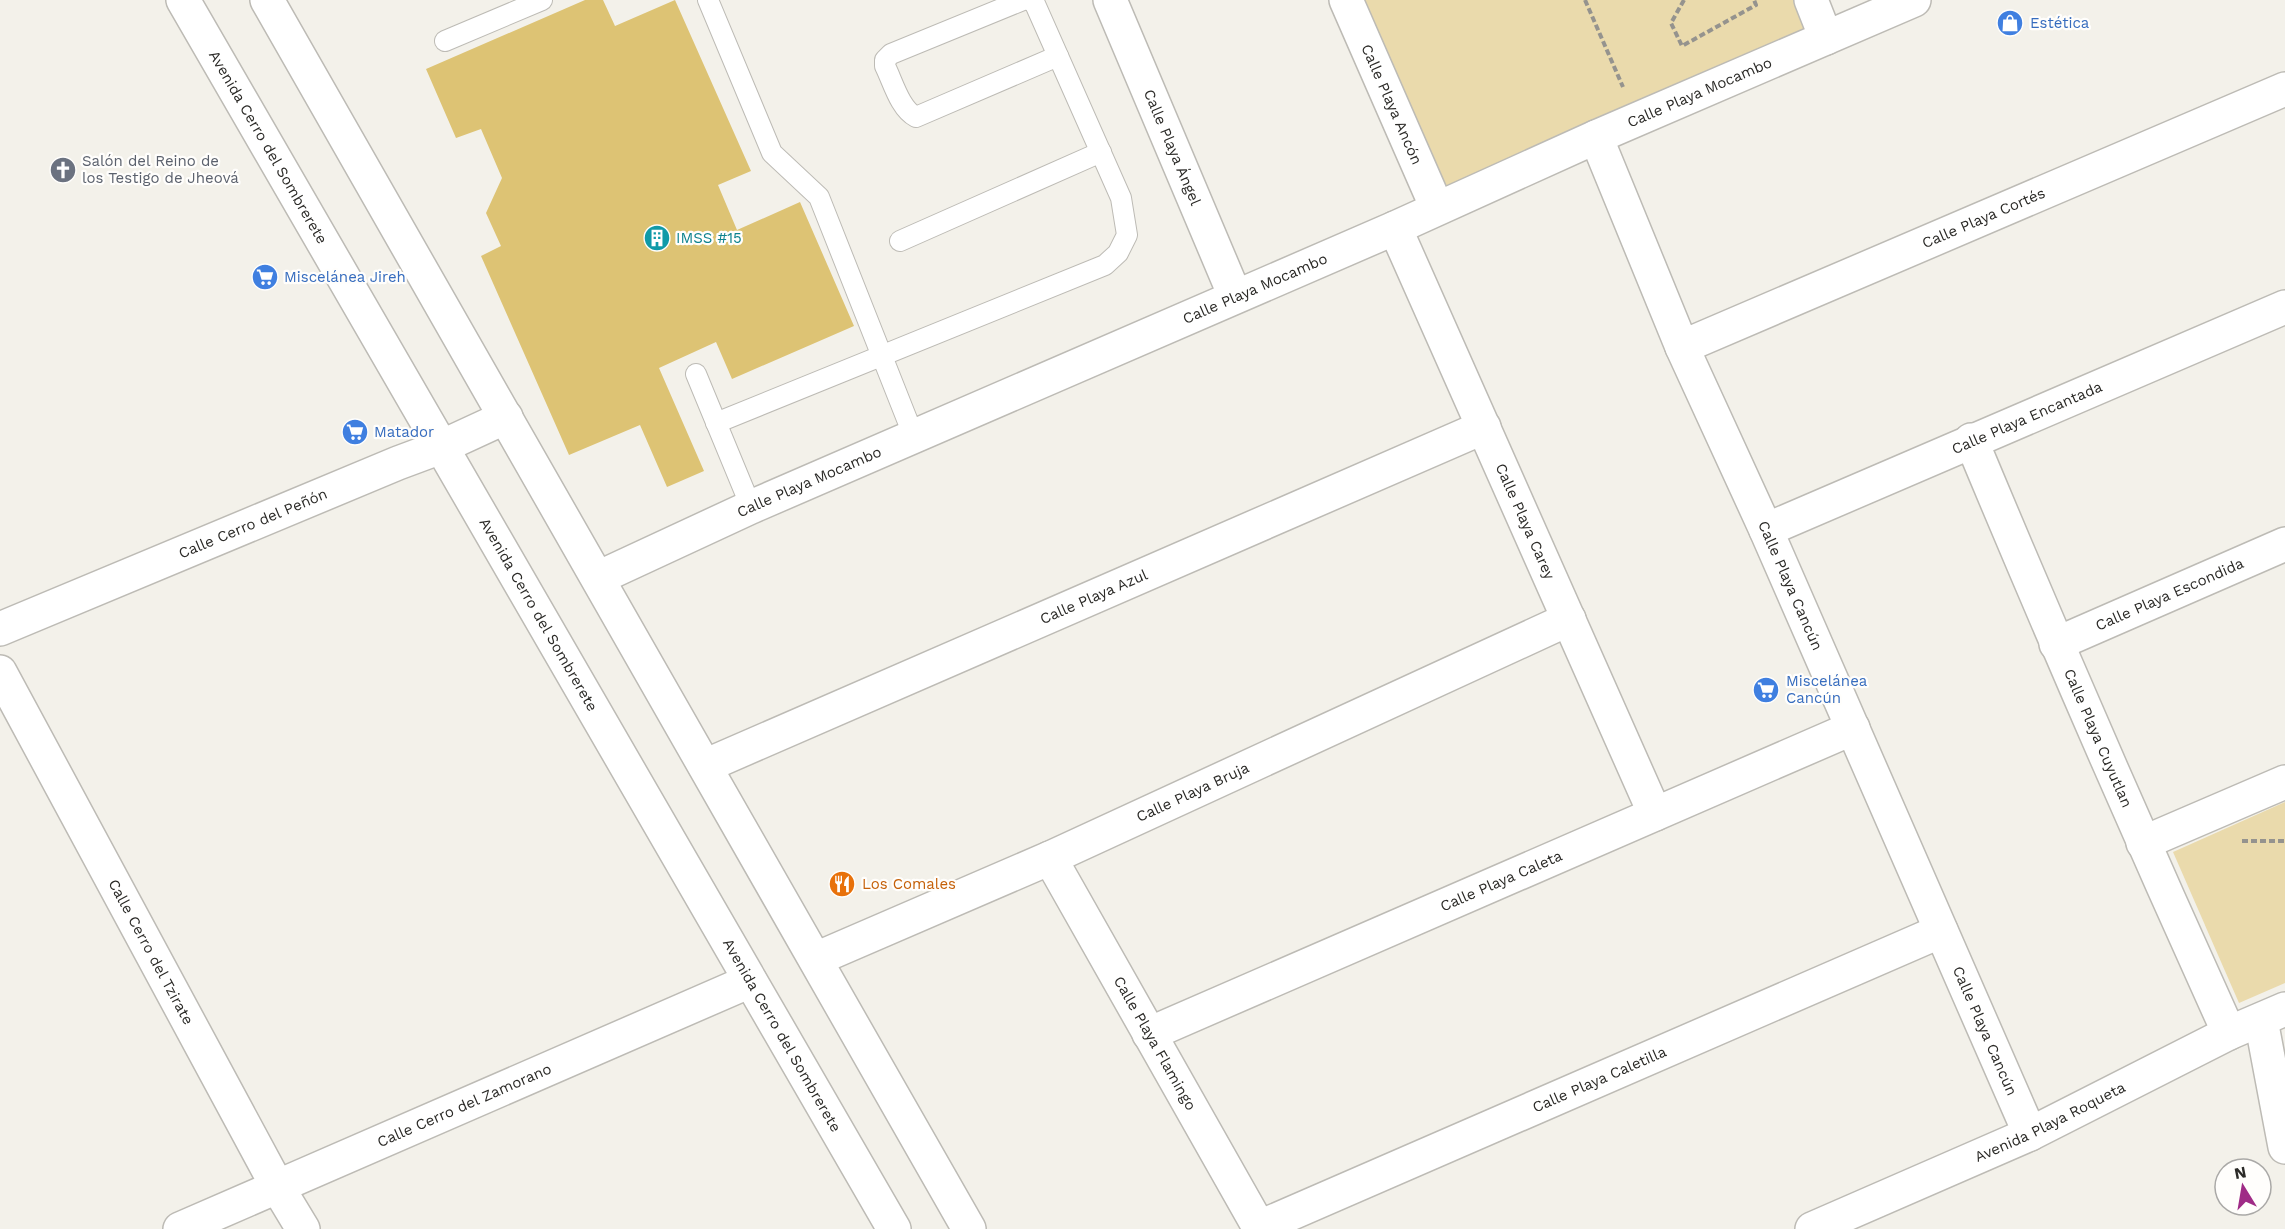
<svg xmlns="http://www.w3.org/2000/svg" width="2285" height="1229" viewBox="0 0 2285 1229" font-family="'Work Sans',sans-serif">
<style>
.green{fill:#eadaac}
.building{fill:#ddc374}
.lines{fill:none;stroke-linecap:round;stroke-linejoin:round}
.service-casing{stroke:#bdbbb5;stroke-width:22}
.minor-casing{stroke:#bdbbb5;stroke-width:36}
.secondary-casing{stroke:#bdbbb5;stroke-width:36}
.path{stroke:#95938e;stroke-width:4;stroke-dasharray:6 3;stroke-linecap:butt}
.service{stroke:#fff;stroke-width:20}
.minor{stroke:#fff;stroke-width:33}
.secondary{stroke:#fff;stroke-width:33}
.labels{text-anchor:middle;stroke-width:4.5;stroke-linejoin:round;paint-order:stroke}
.shop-label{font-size:15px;fill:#366cbe;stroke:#fffefc;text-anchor:start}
.street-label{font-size:15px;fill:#2b2a27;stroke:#fffefc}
.worship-label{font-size:15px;fill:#5b616d;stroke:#fffefc;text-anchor:start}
.culture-label{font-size:15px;fill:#0d838f;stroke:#fffefc;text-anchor:start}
.food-label{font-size:15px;fill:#c56008;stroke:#fffefc;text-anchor:start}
</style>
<rect width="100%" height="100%" fill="#f3f1ea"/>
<!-- green -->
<g class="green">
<polygon points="1353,0 1799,0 1813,33 1440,198"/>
<polygon points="2285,802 2285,983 2239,1003 2173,852"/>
</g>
<!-- building -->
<polygon class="building" points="585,0 603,0 615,26 675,0 751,171 718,185 737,230 800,202 854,326 732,379 716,342 659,368 704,471 667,487 640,425 569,455 481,256 501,246 486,213 502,178 481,129 456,138 426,69"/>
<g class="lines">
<defs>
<g id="service">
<polyline points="708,0 772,153 819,197 914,437"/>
<path d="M1023,0L891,54L885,60V66C893,82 900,109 916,117L1058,56"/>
<polyline points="445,41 542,0"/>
<polyline points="900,241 1101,152"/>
<polyline points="696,374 751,507"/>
<polyline points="716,423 1105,265 1118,253 1127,235 1121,198 1035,4 1030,0"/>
</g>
<g id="minor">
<path id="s1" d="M1110,0L1235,296"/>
<path id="s2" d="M1346,0L1437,208"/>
<polyline points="1811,0 1826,38"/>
<path id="s3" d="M1596,137L1682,347L1766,530L2030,1134"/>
<path id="s4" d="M1395,228L1655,814"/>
<path id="s5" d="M1682,347L2285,89"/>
<path id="s6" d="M1971,440C2054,639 2140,837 2229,1033"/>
<path id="s7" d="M1766,530L2285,307"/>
<path id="s8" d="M598,578L751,507L1395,228L1596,137L1914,0"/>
<path id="s9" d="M0,629L398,463L441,447L506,417"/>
<path id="s10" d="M2056,644L2285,544"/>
<path id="s11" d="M0,672L277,1186L303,1229"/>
<path id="s12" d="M705,766L1484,427"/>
<polyline points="2143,843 2285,782"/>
<path id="s13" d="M1050,858L1260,1229"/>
<path id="s14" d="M816,959L1050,858L1569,619"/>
<polyline points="2261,1020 2285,1147"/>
<path id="s15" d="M1149,1034L1853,728"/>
<path id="s16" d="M1260,1227L1941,931"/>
<path id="s17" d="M180,1229L750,981"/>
<path id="s18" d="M1812,1229L2030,1134L2229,1033L2285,1009"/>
</g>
<g id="secondary">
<path id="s19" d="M183,0L894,1229"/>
<polyline points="267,0 969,1229"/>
</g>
</defs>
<!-- service casing -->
<use href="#service" class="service-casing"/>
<!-- minor casing -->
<use href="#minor" class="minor-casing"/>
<!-- secondary casing -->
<use href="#secondary" class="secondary-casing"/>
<!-- path -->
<g class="path">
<polyline points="1585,0 1623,87"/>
<polyline points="1684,0 1671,23 1682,46 1756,5 1754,0"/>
<polyline points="2242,841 2285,841"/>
</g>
<!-- service -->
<use href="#service" class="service"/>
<!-- minor -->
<use href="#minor" class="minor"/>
<!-- secondary -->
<use href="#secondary" class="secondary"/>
</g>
<!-- icons -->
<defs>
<symbol id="shop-disc" viewBox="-11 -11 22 22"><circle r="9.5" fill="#3f7fe0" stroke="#fffefc"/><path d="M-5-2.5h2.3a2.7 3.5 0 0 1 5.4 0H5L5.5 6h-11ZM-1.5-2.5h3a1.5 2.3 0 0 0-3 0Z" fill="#fff"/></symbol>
<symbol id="church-disc" viewBox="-11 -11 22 22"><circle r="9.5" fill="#6b7280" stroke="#fffefc"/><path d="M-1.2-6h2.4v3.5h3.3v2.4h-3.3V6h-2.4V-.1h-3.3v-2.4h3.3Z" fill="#fff"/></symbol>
<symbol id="building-disc" viewBox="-11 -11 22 22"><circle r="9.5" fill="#0f9aa8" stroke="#fffefc"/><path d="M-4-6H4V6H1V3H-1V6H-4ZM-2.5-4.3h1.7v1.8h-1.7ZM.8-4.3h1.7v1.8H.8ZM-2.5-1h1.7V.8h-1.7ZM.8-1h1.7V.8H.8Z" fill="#fff"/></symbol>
<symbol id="supermarket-disc" viewBox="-11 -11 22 22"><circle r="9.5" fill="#3f7fe0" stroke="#fffefc"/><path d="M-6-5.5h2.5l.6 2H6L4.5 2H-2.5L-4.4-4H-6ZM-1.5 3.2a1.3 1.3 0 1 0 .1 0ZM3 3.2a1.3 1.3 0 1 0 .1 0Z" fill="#fff"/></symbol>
<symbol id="restaurant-disc" viewBox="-11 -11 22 22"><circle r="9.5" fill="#e8710a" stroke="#fffefc"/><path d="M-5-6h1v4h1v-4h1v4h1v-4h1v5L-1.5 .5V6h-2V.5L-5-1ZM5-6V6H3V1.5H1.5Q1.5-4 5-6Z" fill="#fff"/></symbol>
</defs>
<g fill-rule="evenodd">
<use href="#shop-disc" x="1995" y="8" width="30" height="30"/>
<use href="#church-disc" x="48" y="155" width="30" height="30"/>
<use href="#building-disc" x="642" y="223" width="30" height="30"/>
<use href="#supermarket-disc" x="250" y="262" width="30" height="30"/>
<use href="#supermarket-disc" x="340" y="417" width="30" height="30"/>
<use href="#supermarket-disc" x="1751" y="675" width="30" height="30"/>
<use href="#restaurant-disc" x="827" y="869" width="30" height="30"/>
</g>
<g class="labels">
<!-- shop labels -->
<g class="shop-label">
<text x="2030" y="28">Estética</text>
<text x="284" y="282">Miscelánea Jireh</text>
<text x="374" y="437">Matador</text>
<text x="1786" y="686">Miscelánea<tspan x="1786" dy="17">Cancún</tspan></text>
</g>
<!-- street labels -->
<g class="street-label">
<text dy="5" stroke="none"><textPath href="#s8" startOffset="1204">Calle Playa Mocambo</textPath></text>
<text dy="5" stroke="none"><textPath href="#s2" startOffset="114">Calle Playa Ancón</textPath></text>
<text dy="5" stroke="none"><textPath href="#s19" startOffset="170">Avenida Cerro del Sombrerete</textPath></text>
<text dy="5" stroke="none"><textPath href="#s1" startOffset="160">Calle Playa Ángel</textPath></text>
<text dy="5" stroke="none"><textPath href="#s5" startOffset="328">Calle Playa Cortés</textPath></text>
<text dy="5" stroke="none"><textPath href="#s8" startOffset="718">Calle Playa Mocambo</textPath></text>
<text dy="5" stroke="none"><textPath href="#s7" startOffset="284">Calle Playa Encantada</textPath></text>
<text dy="5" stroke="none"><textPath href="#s8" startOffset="232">Calle Playa Mocambo</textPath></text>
<text dy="5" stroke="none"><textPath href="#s4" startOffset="321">Calle Playa Carey</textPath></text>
<text dy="5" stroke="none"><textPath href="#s9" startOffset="274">Calle Cerro del Peñón</textPath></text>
<text dy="5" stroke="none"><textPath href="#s3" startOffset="489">Calle Playa Cancún</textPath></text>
<text dy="5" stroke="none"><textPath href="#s10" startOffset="124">Calle Playa Escondida</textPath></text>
<text dy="5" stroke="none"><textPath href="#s12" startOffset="424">Calle Playa Azul</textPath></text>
<text dy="5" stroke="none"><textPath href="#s19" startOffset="710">Avenida Cerro del Sombrerete</textPath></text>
<text dy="5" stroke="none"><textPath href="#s6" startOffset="324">Calle Playa Cuyutlan</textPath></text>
<text dy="5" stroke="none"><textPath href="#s14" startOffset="412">Calle Playa Bruja</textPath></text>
<text dy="5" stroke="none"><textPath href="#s15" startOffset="384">Calle Playa Caleta</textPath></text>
<text dy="5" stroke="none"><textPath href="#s11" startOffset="318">Calle Cerro del Tzirate</textPath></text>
<text dy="5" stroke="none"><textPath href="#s3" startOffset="975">Calle Playa Cancún</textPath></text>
<text dy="5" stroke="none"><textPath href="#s19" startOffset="1196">Avenida Cerro del Sombrerete</textPath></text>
<text dy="5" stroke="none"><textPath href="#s13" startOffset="213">Calle Playa Flamingo</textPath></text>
<text dy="5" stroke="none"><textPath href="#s16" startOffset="370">Calle Playa Caletilla</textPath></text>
<text dy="5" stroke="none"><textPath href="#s17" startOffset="310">Calle Cerro del Zamorano</textPath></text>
<text dy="5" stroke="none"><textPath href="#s18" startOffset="261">Avenida Playa Roqueta</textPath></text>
</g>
<!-- worship labels -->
<g class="worship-label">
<text x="82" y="166">Salón del Reino de<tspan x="82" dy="17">los Testigo de Jheová</tspan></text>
</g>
<!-- culture labels -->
<g class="culture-label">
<text x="676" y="243">IMSS #15</text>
</g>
<!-- food labels -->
<g class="food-label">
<text x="862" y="889">Los Comales</text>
</g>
</g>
<!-- north arrow -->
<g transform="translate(2243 1187) rotate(349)"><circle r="28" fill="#fffefc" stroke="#aaa9a7" stroke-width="1.5"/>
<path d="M0-4.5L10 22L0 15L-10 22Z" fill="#9f2b86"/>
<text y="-9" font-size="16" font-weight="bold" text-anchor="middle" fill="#2b2a27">N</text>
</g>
</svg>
